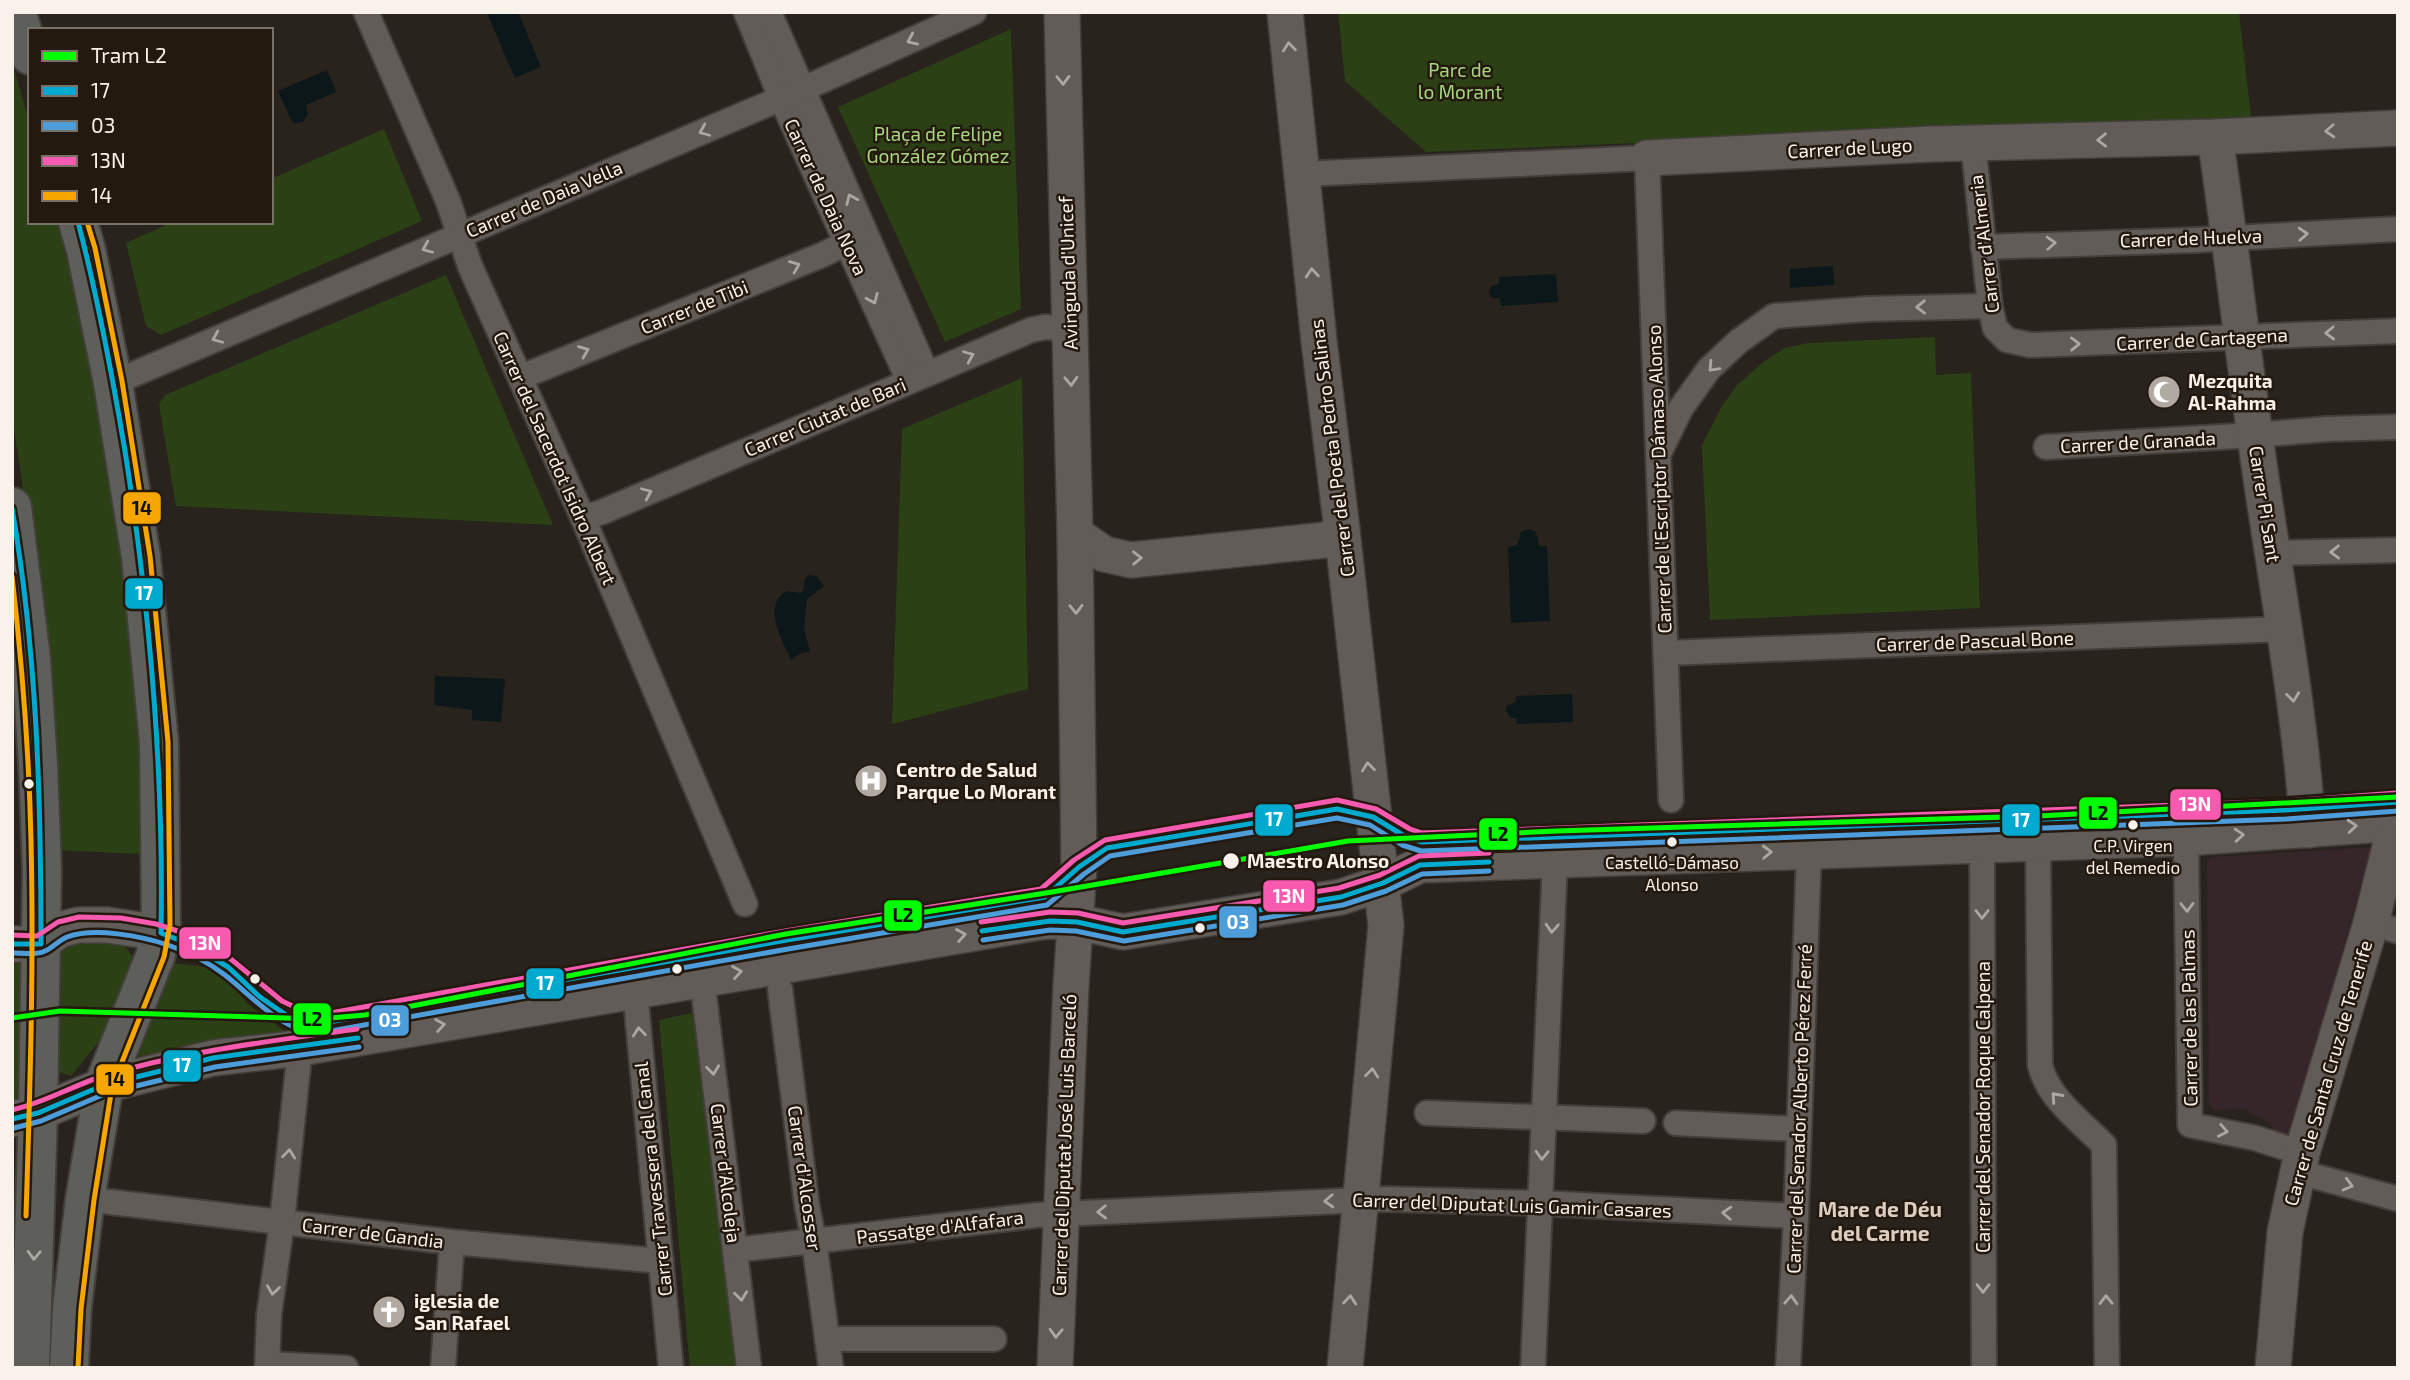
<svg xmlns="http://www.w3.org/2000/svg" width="2410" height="1380" viewBox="0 0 2410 1380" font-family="'Exo 2',sans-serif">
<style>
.education{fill:#372629}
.green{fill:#2b4014}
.water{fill:#0c171a}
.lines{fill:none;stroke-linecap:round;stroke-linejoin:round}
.street-casing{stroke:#433e3a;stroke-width:28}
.secondary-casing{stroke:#433e3a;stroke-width:38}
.primary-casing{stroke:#433e3a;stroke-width:42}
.street{stroke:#615c58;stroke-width:24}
.secondary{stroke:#615c58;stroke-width:35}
.primary{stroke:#5e5e5a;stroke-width:38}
.bus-1-casing{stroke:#24190f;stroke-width:10}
.bus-2-casing{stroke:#24190f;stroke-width:10}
.bus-3-casing{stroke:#24190f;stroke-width:10}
.bus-4-casing{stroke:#24190f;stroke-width:10}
.bus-1{stroke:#00a9ce;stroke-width:5}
.bus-2{stroke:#4d9dda;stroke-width:5}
.bus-3{stroke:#f75aaf;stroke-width:5}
.bus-4{stroke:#f7a600;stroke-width:5}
.tram-1-casing{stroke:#24190f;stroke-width:10}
.tram-1{stroke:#0f0;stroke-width:5}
.oneway{stroke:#ada7a2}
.oneway2{stroke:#aca8a2}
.bus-dot{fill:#f9f2eb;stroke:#24190f;stroke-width:2.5}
.labels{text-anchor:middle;stroke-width:5;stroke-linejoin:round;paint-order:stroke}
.bus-label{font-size:17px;fill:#f9f2eb;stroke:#24190f}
.park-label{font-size:19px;fill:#a7d87e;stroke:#24190f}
.street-label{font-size:19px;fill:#f9f2eb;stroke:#24190f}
.poi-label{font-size:19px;font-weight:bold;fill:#f9f2eb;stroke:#24190f;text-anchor:start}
.stop-label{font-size:19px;font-weight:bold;fill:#f9f2eb;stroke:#24190f;text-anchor:start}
.neighbourhood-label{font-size:21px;font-weight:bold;fill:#ddcec0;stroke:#24190f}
.line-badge{stroke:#24190f;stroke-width:2.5}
.badge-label{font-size:19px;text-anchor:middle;font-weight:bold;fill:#fff}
.pale-badge-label{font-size:19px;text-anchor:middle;font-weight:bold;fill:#111}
</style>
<rect width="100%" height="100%" fill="#29231e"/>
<!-- education -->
<polygon class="education" points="2376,847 2368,884 2361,884 2291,1136 2273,1130 2271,1124 2244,1109 2213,1110 2209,1103 2208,985 2207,863 2210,857"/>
<!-- green -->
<g class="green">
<polygon points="1338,12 2239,12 2251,117 1426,152 1345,81"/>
<polygon points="1011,29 1021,309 945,342 838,107"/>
<path d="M12,62L30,124V222H57C100,385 124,553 137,721C140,765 139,809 141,854L54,850C47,707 36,559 12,417Z"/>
<polygon points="384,129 422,221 161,335 146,326 126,243 172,222 271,222 271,179"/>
<polygon points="446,275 553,525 176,506 159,404 165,395"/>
<polygon points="1935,337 1936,375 1971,373 1980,608 1710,620 1702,445 1722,406 1738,384 1766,360 1785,348 1808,343"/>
<polygon points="1022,378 1028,689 892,724 902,429"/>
<polygon points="67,942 122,942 132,956 129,974 105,1034 71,1076 59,1072 60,956"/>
<polygon points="20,958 24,1093 12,1101 12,959"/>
<polygon points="171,963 206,967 230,983 249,1005 294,1038 146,1060 136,1053"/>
<polygon points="692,1013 739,1368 690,1368 659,1020"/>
</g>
<!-- water -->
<g class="water">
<polygon points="518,12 541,67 515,78 487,13"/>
<polygon points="327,70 336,92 306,105 308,114 303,122 295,123 291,120 278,91"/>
<polygon points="1833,266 1834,285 1790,288 1790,269"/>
<polygon points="1556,274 1558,302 1501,306 1500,298 1492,298 1489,293 1491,286 1499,284 1499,277"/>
<polygon points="1530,529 1536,532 1539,546 1547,546 1550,621 1511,623 1508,547 1517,545 1521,532"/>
<path d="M808,575L816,576L824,586L807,599L804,629L810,651L799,654L791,660C782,639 761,605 787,591L800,593L804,590V581Z"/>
<polygon points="435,676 505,679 501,722 472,720 472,710 434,705"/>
<polygon points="1572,694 1573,722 1517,724 1516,718 1511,718 1506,711 1506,706 1516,702 1516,696"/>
</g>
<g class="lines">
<defs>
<g id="street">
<polyline points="366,12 448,201 470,266 583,518 745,904"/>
<polyline points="746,12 781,98 909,381"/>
<polyline points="769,12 927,374"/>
<polyline points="1973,142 1990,306 1995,328 2007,340 2030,345 2398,331"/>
<polyline points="1303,174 1647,158 1671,800"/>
<polyline points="1983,247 2196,240 2398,229"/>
<polyline points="521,377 822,255 863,235"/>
<polyline points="113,383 803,89 974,12"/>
<polyline points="2046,447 2255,435 2327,429 2398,427"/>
<polyline points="1659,453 1681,408 1709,369 1739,341 1774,316 1867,309 1990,306"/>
<polyline points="583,518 602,512 1031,330 1045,327 1069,329"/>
<polyline points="2273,553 2398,550"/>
<polyline points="1666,653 2284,629"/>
<polyline points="2186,838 2190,1125 2255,1138 2302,1153"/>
<path d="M2038,843L2040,1065C2048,1098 2080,1121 2104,1145L2107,1368"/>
<polyline points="1982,846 1984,1368"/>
<polyline points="2371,923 2398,931"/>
<polyline points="702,978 749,1368"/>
<polyline points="780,989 807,1206 814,1241 831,1368"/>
<polyline points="635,991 671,1368"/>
<polyline points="1427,1113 1643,1121"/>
<polyline points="1676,1123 1797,1129"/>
<polyline points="2299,1172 2398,1199"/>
<polyline points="85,1199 452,1242 661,1261"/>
<polyline points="735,1250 1038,1215 1386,1199 1540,1203 1796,1216"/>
<polyline points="827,1339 994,1339"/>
<polyline points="268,1364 346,1368"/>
<polyline points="267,1368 269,1315 282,1222 300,1048"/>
<polyline points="443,1368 452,1242"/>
<polyline points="1533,1368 1555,860"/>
<polyline points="1788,1368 1796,1216 1809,851"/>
</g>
<g id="secondary">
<polyline points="1285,12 1319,341 1342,530 1386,926 1345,1368"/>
<path d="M2215,137C2230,237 2241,337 2255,436C2273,567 2299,698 2308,830"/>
<polyline points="1647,158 1932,144 2215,137 2398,128"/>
<polyline points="1075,534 1104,554 1131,560 1326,540 1342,530"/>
<polyline points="12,944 41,944 59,930 78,925 107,925 161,933"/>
<polyline points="12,1119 38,1113 104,1085 213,1058 300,1048 1034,923 1050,921 1077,922 1123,932 1341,897 1383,883 1420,865 2186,838 2398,823"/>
<polyline points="1055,1368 1071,985 1079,867 1075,534 1062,12"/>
<polyline points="2273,1368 2285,1232 2302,1153 2371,923 2396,823"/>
</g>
<g id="primary">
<polyline points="16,12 30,55"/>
<polyline points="12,507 31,658 38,764 42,870 38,1113 30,1368"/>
<polyline points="69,1368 72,1308 85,1199 104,1085 156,954 161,925 159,743 141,557 113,383 86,250 78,222"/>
</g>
</defs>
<!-- street casing -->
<use href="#street" class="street-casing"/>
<!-- secondary casing -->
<use href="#secondary" class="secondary-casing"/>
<!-- primary casing -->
<use href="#primary" class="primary-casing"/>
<!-- street -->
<use href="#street" class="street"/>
<!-- secondary -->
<use href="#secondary" class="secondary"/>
<!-- primary -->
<use href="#primary" class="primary"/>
<defs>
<g id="bus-1">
<path d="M78,222C98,298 112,374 125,451C150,611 164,771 161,933L192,945L228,967L260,997L292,1019L313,1025L787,940L1045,897L1079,867L1107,848L1337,809L1373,817L1406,837L1421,842L2286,810L2398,802"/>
<path d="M12,508C37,652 41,799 41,944H12"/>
<polyline points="982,931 1050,921 1077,922 1123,932 1341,897 1383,883 1420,865 1489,862"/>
<polyline points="12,1119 38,1113 104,1085 213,1058 358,1038"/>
</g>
<g id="bus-2">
<polyline points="983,940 1050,930 1076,931 1124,941 1343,905 1386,891 1422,874 1489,871"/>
<path d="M12,953C25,953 38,956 49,949C55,945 60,940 67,937C94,927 141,936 168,945C188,952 208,962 225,975C253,997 277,1026 314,1034L788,949L1047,905L1084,874L1110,856L1337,818L1370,825L1402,845L1421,851L2286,819L2398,811"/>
<polyline points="14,1128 41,1121 107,1093 215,1067 359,1047"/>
</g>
<g id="bus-3">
<polyline points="981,922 1050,912 1078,913 1123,923 1339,888 1380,875 1419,856 1489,853"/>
<polyline points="12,935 37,936 58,922 79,917 121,918 156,924 190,935 221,951 282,1001 314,1016 785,931 1041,889 1074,860 1105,840 1337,800 1376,809 1410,829 1422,833 2286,801 2397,793"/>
<path d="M12,1110C44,1103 72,1086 103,1076C186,1051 271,1041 357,1029"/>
</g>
<g id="bus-4">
<path d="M12,576C22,663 29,751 31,840C34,965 30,1090 26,1216"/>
<polyline points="78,1368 81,1309 94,1200 112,1087 164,957 170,925 168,742 150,556 122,381 95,248 87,222"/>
</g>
</defs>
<!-- bus-1 casing -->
<use href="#bus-1" class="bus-1-casing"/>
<!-- bus-2 casing -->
<use href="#bus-2" class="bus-2-casing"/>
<!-- bus-3 casing -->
<use href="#bus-3" class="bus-3-casing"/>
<!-- bus-4 casing -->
<use href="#bus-4" class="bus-4-casing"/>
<!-- bus-1 -->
<use href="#bus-1" class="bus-1"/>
<!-- bus-2 -->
<use href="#bus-2" class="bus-2"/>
<!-- bus-3 -->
<use href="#bus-3" class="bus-3"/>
<!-- bus-4 -->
<use href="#bus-4" class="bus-4"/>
<defs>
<polyline id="tram-1" points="12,1018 60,1011 319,1019 365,1015 786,934 1052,892 1348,841 1557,831 2038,816 2398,797"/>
</defs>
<!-- tram-1 casing -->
<use href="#tram-1" class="tram-1-casing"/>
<!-- tram-1 -->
<use href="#tram-1" class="tram-1"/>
</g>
<!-- one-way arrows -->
<defs><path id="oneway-chevron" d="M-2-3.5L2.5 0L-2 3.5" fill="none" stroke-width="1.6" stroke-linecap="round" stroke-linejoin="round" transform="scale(1.75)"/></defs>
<g class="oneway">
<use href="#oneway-chevron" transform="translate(912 40) rotate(156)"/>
<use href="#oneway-chevron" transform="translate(1289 47) rotate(-96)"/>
<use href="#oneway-chevron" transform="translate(1063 80) rotate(89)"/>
<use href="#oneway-chevron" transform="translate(704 131) rotate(157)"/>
<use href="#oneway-chevron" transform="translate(2330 131) rotate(177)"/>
<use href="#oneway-chevron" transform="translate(2102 140) rotate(179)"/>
<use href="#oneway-chevron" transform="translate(851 199) rotate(-114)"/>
<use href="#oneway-chevron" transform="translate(2303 234) rotate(-3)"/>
<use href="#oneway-chevron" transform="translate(2051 243) rotate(-3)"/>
<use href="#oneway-chevron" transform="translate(427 248) rotate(157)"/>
<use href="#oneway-chevron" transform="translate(795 266) rotate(-22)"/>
<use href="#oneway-chevron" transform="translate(1312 273) rotate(-95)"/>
<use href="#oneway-chevron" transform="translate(873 299) rotate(66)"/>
<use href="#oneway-chevron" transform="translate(1921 307) rotate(179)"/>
<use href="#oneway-chevron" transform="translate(2330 333) rotate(178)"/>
<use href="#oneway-chevron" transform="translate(217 338) rotate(157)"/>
<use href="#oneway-chevron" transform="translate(2075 344) rotate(-1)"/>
<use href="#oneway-chevron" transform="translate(584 351) rotate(-22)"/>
<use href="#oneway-chevron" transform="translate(969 356) rotate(-23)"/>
<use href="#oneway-chevron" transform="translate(1713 367) rotate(133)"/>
<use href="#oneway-chevron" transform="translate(1071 381) rotate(88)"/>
<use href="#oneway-chevron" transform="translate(647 493) rotate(-23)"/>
<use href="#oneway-chevron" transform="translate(2335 552) rotate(179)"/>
<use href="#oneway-chevron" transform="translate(1137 558) rotate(-1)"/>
<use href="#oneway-chevron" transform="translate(1076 609) rotate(89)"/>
<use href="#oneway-chevron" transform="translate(2293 697) rotate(83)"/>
<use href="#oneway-chevron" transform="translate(1368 767) rotate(-96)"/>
<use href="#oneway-chevron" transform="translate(2352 826) rotate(-5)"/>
<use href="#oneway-chevron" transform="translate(2239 835) rotate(-4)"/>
<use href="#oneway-chevron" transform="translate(1767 852) rotate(-2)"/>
<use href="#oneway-chevron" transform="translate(2187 907) rotate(89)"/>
<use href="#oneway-chevron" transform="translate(1982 914) rotate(90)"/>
<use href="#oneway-chevron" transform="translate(1552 928) rotate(93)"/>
<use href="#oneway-chevron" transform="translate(961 935) rotate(-10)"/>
<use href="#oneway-chevron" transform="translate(737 972) rotate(-9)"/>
<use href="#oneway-chevron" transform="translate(440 1025) rotate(-9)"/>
<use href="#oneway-chevron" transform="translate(639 1032) rotate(-96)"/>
<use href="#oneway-chevron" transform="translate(713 1070) rotate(83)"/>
<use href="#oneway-chevron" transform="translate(1372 1073) rotate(-84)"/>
<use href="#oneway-chevron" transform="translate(2056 1097) rotate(-132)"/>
<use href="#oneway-chevron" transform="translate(2223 1131) rotate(11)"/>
<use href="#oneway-chevron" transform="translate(289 1154) rotate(-84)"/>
<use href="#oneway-chevron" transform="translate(1542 1155) rotate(92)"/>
<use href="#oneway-chevron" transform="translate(2348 1185) rotate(15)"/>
<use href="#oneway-chevron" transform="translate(1329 1201) rotate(177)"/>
<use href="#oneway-chevron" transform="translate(1102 1212) rotate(178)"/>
<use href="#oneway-chevron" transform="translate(1727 1213) rotate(-177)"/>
<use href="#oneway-chevron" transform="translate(1983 1288) rotate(90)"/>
<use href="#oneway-chevron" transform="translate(273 1290) rotate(98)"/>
<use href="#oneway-chevron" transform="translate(741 1296) rotate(83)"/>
<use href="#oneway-chevron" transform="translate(1350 1300) rotate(-85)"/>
<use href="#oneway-chevron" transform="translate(1791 1300) rotate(-87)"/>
<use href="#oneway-chevron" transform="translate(2106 1300) rotate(-91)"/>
<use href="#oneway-chevron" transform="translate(1056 1333) rotate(92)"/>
</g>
<use class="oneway2" href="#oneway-chevron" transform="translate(34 1255) rotate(92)"/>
<!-- icons -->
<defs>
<symbol id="mosque-disc" viewBox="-11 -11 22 22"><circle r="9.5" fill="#b0aaa3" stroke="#24190f"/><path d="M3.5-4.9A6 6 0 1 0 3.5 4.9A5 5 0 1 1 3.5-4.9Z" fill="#fff"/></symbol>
<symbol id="hospital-disc" viewBox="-11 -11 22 22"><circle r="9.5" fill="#b0aaa3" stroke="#24190f"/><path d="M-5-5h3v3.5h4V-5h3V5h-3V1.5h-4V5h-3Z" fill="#fff"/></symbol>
<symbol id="church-disc" viewBox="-11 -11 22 22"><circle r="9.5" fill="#b0aaa3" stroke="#24190f"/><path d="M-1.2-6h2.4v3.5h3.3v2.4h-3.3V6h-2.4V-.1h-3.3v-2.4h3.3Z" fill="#fff"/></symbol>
</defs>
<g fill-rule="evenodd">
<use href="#mosque-disc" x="2145" y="373" width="38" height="38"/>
<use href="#hospital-disc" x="852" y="762" width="38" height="38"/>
<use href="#church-disc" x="370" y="1293" width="38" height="38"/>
</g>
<!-- markers -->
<g class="bus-dot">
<circle cx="29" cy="784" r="6"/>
<circle cx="2133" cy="825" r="6"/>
<circle cx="1672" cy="842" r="6"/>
<circle cx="1231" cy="861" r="9"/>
<circle cx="1200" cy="928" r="6"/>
<circle cx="677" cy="969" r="6"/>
<circle cx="255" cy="979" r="6"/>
</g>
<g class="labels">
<!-- bus labels -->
<g class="bus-label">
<text x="2133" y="852">C.P. Virgen<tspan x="2133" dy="22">del Remedio</tspan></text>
<text x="1672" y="869">Castelló-Dámaso<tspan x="1672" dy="22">Alonso</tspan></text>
</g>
<!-- park labels -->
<g class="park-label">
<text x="1460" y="77">Parc de<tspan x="1460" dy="22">lo Morant</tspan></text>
<text x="938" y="141">Plaça de Felipe<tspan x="938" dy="22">González Gómez</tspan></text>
</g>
<!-- street labels -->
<g class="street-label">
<text transform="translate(1850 148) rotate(-3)" y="7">Carrer de Lugo</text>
<text transform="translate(826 197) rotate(65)" y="7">Carrer de Daia Nova</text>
<text transform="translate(544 199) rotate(-23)" y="7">Carrer de Daia Vella</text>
<text transform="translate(2191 238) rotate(-2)" y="7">Carrer de Huelva</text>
<text transform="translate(1984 244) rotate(-97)" y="7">Carrer d'Almeria</text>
<text transform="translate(1068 273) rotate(-92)" y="7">Avinguda d'Unicef</text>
<text transform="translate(694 307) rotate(-22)" y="7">Carrer de Tibi</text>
<text transform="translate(2202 339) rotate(-3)" y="7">Carrer de Cartagena</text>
<text transform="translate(825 417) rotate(-23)" y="7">Carrer Ciutat de Bari</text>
<text transform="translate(2138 442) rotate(-3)" y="7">Carrer de Granada</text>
<text transform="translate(1332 448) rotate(-97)" y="7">Carrer del Poeta Pedro Salinas</text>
<text transform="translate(555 458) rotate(66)" y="7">Carrer del Sacerdot Isidro Albert</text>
<text transform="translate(1659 479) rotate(-92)" y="7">Carrer de l'Escriptor Dámaso Alonso</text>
<text transform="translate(2265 504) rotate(81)" y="7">Carrer Pi Sant</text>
<text transform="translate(1975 641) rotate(-2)" y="7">Carrer de Pascual Bone</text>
<text transform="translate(2189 1018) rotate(-91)" y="7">Carrer de las Palmas</text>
<text transform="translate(2328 1073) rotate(-74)" y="7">Carrer de Santa Cruz de Tenerife</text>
<text transform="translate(1983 1107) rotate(-90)" y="7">Carrer del Senador Roque Calpena</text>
<text transform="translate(1799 1109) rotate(-88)" y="7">Carrer del Senador Alberto Pérez Ferré</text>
<text transform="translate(1064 1145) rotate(-88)" y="7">Carrer del Diputat José Luis Barceló</text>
<text transform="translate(726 1173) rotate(83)" y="7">Carrer d'Alcoleja</text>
<text transform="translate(805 1178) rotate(82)" y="7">Carrer d'Alcosser</text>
<text transform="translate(653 1179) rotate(-96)" y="7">Carrer Travessera del Canal</text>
<text transform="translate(1512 1205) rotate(2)" y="7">Carrer del Diputat Luis Gamir Casares</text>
<text transform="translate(940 1227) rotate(-7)" y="7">Passatge d'Alfafara</text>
<text transform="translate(373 1233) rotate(7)" y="7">Carrer de Gandia</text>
</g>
<!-- poi labels -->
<g class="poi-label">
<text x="2188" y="388">Mezquita<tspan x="2188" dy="22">Al-Rahma</tspan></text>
<text x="896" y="777">Centro de Salud<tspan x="896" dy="22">Parque Lo Morant</tspan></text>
<text x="414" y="1308">iglesia de<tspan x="414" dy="22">San Rafael</tspan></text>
</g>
<!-- stop labels -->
<g class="stop-label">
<text x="1247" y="868">Maestro Alonso</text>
</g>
<!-- neighbourhood labels -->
<g class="neighbourhood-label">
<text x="1880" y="1217">Mare de Déu<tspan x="1880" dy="24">del Carme</tspan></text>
</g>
</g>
<g class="line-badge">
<rect x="122" y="491" width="40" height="34" rx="7" fill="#f7a600"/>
<rect x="124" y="577" width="40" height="33" rx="7" fill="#00a9ce"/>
<rect x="2169" y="788" width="53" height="33" rx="7" fill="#f75aaf"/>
<rect x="2078" y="796" width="40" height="34" rx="7" fill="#0f0"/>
<rect x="1254" y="803" width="40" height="34" rx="7" fill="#00a9ce"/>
<rect x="2001" y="803" width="40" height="34" rx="7" fill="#00a9ce"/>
<rect x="1478" y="817" width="40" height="34" rx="7" fill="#0f0"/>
<rect x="1262" y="879" width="54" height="34" rx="7" fill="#f75aaf"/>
<rect x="883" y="899" width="40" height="33" rx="7" fill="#0f0"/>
<rect x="1218" y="905" width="40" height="34" rx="7" fill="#4d9dda"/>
<rect x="178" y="926" width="54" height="34" rx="7" fill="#f75aaf"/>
<rect x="525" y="967" width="40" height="33" rx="7" fill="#00a9ce"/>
<rect x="292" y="1002" width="40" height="34" rx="7" fill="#0f0"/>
<rect x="370" y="1004" width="40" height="33" rx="7" fill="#4d9dda"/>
<rect x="162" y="1049" width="40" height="34" rx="7" fill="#00a9ce"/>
<rect x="95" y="1063" width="40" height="33" rx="7" fill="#f7a600"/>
</g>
<g class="badge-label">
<text x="144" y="600">17</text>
<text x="2195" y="811">13N</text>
<text x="1274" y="826">17</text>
<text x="2021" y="827">17</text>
<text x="1289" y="903">13N</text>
<text x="1238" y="929">03</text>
<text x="205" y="950">13N</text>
<text x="545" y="990">17</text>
<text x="390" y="1027">03</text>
<text x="182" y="1072">17</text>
</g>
<g class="pale-badge-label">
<text x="142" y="515">14</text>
<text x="2098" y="820">L2</text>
<text x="1498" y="841">L2</text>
<text x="903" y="922">L2</text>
<text x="312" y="1026">L2</text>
<text x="115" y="1086">14</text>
</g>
<!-- border -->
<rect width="2410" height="1380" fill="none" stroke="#f9f2eb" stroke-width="28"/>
<!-- legend -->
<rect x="28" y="28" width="245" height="196" fill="#24190f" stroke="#797067" stroke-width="2"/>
<rect x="42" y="51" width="35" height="10" fill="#00ff00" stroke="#797067" stroke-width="2"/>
<text x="91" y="63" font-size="21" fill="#f9f2eb">Tram L2</text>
<rect x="42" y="86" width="35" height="10" fill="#00a9ce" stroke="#797067" stroke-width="2"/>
<text x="91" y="98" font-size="21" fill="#f9f2eb">17</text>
<rect x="42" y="121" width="35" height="10" fill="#4d9dda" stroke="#797067" stroke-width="2"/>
<text x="91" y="133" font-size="21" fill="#f9f2eb">03</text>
<rect x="42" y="156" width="35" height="10" fill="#f75aaf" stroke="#797067" stroke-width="2"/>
<text x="91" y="168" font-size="21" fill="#f9f2eb">13N</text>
<rect x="42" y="191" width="35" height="10" fill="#f7a600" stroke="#797067" stroke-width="2"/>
<text x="91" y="203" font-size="21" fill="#f9f2eb">14</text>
</svg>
